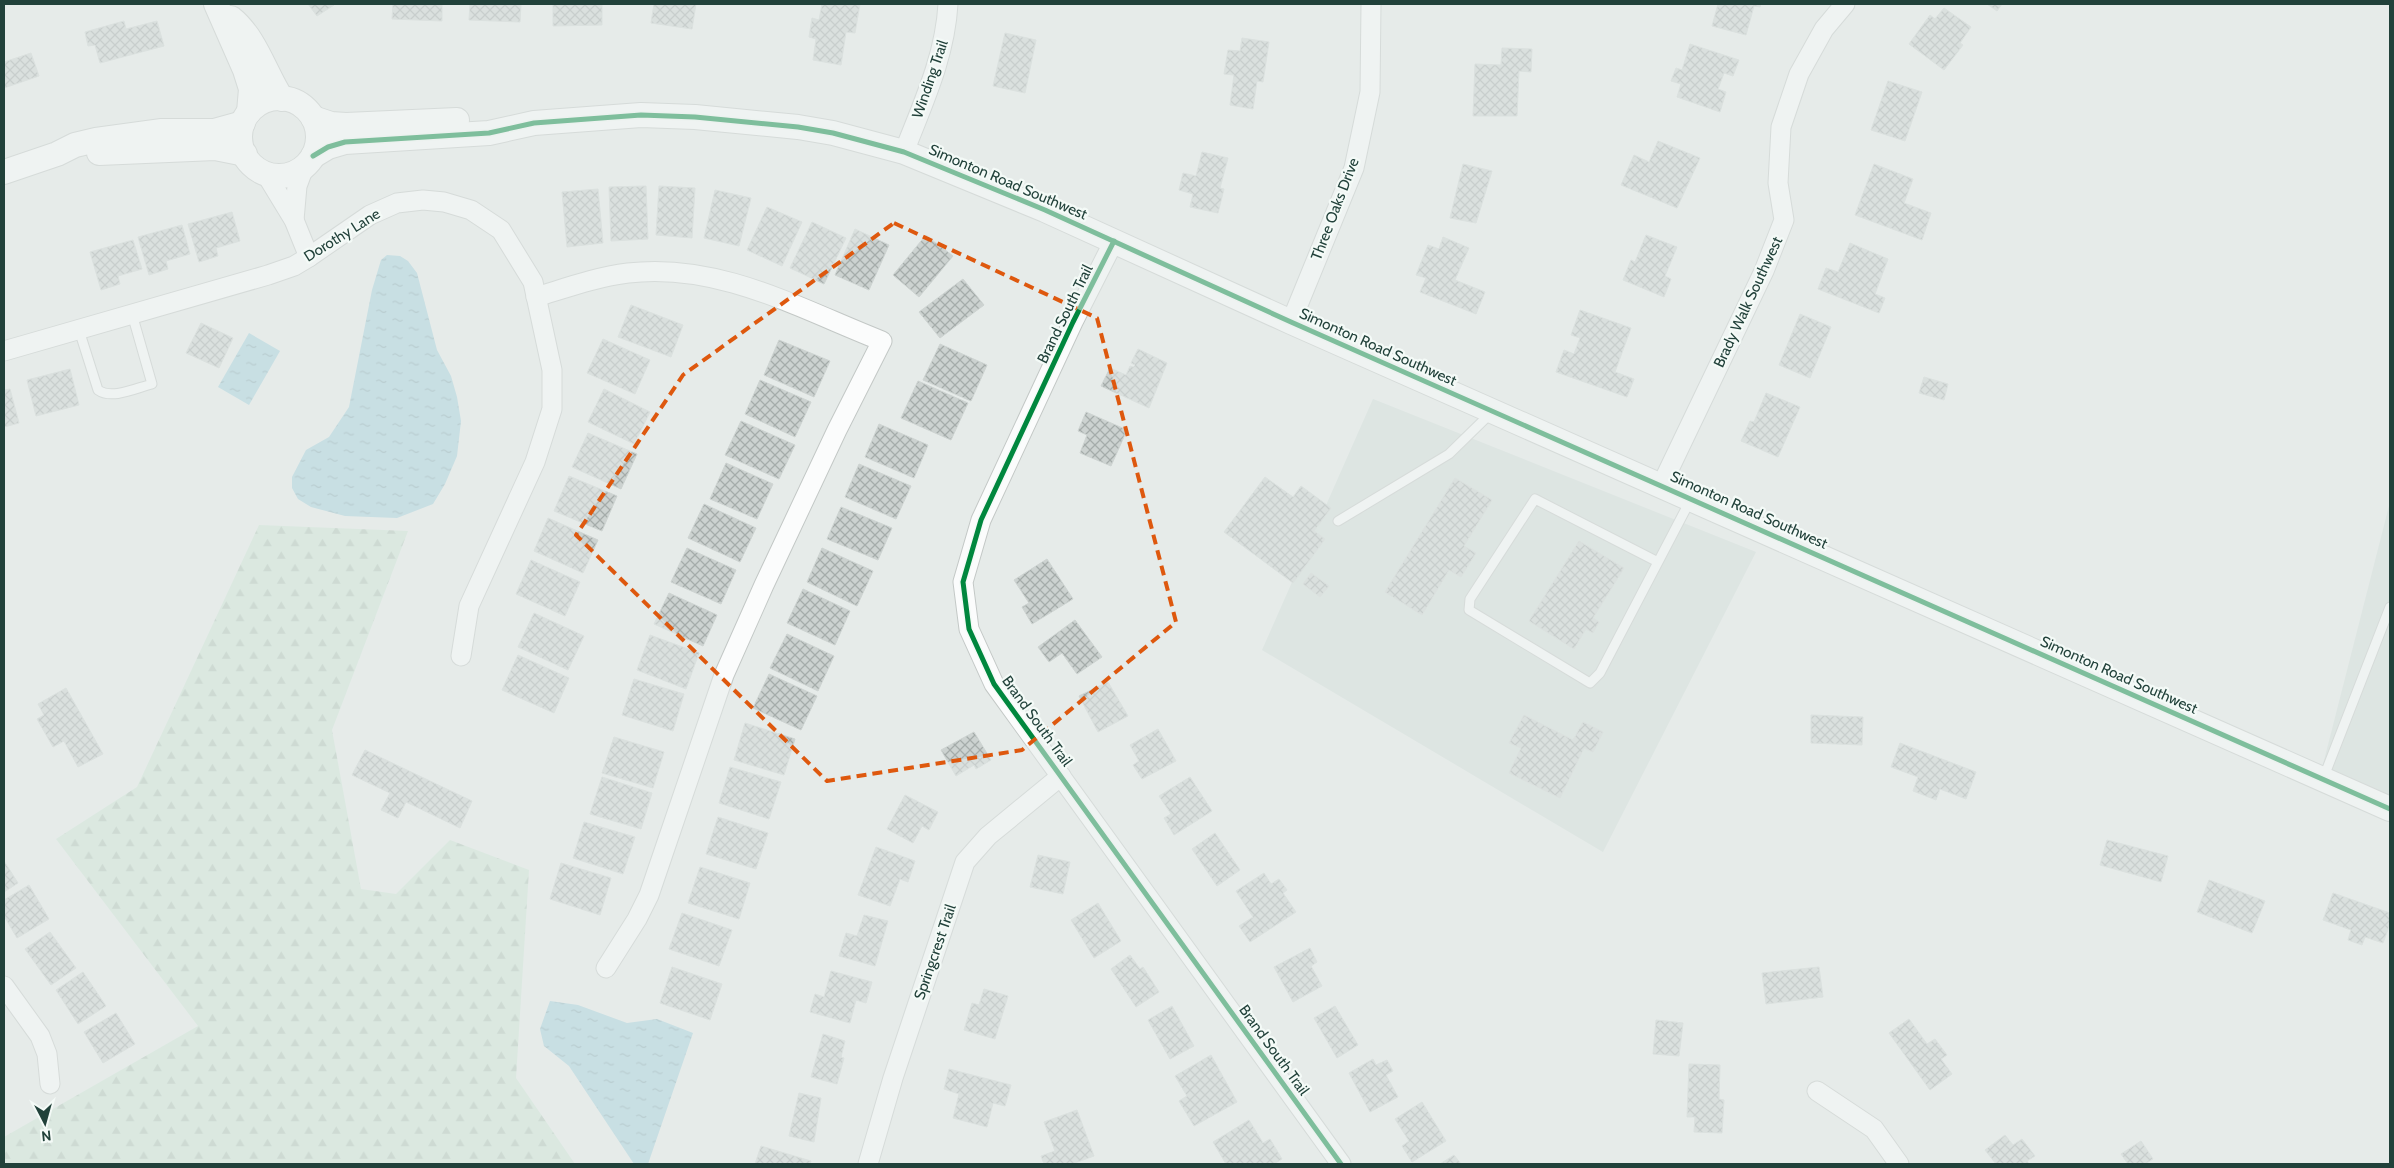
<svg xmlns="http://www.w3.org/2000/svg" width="2394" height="1168" viewBox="0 0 2394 1168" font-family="Cabin,sans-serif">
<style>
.built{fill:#d3ddd9}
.forest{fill:url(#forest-firs)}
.water{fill:url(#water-ripples)}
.building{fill:url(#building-cross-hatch);stroke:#ced4d2}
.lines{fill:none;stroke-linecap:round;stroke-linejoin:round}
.service-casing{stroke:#c3c8c6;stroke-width:11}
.minor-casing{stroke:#c3c8c6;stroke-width:21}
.tertiary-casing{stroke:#c3c8c6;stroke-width:26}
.service{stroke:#fbfcfc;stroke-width:9}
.minor{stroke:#fbfcfc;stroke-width:19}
.tertiary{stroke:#fbfcfc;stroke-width:24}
.cycleway-casing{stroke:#f4faf7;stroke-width:8}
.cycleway{stroke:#00873e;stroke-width:5}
.marked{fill:none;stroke:#de580e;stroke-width:4;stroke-dasharray:10 6;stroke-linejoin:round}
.labels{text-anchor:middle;stroke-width:4.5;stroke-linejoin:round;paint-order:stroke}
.street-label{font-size:15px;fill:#21413a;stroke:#f4faf7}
</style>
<defs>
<pattern id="forest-firs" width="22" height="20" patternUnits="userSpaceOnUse" patternTransform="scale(1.25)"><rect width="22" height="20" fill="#cee5d6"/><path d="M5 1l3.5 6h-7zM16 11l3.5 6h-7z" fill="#b1c6b8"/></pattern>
<pattern id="water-ripples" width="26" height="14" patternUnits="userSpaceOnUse" patternTransform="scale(1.25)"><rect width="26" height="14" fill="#a4d0dc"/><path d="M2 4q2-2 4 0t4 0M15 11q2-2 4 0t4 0" fill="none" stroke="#85aab3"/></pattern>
<pattern id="building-cross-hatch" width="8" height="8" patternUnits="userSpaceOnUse" patternTransform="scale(1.25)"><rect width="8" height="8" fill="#ccd2d0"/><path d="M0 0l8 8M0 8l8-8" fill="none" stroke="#a5acaa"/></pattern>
</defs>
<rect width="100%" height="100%" fill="#e6ebe9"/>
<!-- built -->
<g class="built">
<polygon points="1373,399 1756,552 1603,852 1262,650"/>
<polygon points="2390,502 2390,821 2317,788"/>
</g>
<!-- forest -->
<polygon class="forest" points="259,525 408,531 332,730 361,889 396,894 450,840 529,870 516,1078 575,1164 4,1164 4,1137 198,1026 56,839 137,787"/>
<!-- water -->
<g class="water">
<polygon points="387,255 400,256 408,261 417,273 437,350 451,376 457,397 461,421 457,456 445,484 433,504 397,518 345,516 311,507 298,499 292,488 292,477 306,450 329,437 349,407 372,290 381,260"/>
<polygon points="249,333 280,351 249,405 218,387"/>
<polygon points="550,1001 578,1005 627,1023 657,1019 693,1033 648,1164 634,1164 569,1066 544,1046 540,1029"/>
</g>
<!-- building -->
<g class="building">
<polygon points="308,4 334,4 334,5 317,16"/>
<polygon points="393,4 442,4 442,21 392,19"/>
<polygon points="470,4 521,4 520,22 469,20"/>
<polygon points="553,4 602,4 602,25 553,26"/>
<polygon points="654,4 696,4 692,29 651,23"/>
<polygon points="822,4 860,4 855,33 846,32 841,65 813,60 816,39 809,37 812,18 819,20"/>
<polygon points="1718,4 1761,4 1760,7 1754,6 1746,35 1712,26"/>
<polygon points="1987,4 2002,4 1997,11"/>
<polygon points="1944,8 1971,27 1960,43 1963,45 1944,70 1909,44 1930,15 1935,19"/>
<polygon points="124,21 126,29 157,21 164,46 100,63 95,45 88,46 85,32"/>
<polygon points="1005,33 1036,40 1025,93 993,86"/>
<polygon points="1242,38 1269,42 1263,82 1257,81 1253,109 1230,105 1234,75 1224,74 1228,50 1240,51"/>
<polygon points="1690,44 1739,60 1733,76 1724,73 1718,89 1726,92 1720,112 1677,97 1681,84 1671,81 1676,68 1682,70"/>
<polygon points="1502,48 1532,49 1531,72 1519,71 1517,116 1473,116 1475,64 1501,65"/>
<polygon points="31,53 39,76 4,88 4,62"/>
<polygon points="1888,81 1922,92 1905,141 1871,130"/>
<polygon points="1658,141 1700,158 1677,208 1621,185 1634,155 1649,162"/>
<polygon points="1202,152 1228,158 1220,188 1224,189 1218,213 1190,207 1193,194 1179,190 1183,173 1196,176"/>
<polygon points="1463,164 1492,171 1476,223 1450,218"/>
<polygon points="1874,164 1913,179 1904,203 1931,213 1922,240 1855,215"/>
<polygon points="646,186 648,239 611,241 609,187"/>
<polygon points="659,186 695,188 692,238 656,235"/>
<polygon points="598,189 603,243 567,247 562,192"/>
<polygon points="715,190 751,198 739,246 704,238"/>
<polygon points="767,207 802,222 782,266 747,250"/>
<polygon points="232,212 240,241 216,248 218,256 199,262 188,224"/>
<polygon points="812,222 846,238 824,284 790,268"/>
<polygon points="182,225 190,254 166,261 168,269 149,275 138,237"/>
<polygon points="855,229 889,245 869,290 835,275"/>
<polygon points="926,235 953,256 919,297 893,275"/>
<polygon points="1646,235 1677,247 1665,276 1671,279 1664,297 1623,280 1631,260 1635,262"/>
<polygon points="1443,237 1469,248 1455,280 1485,292 1476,314 1420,292 1426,278 1416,275 1428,245 1439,249"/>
<polygon points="133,240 142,269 118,276 120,284 101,290 90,252"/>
<polygon points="1850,243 1888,259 1875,294 1885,298 1879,313 1818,289 1826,268 1838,272"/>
<polygon points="963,279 984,305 940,338 919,312"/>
<polygon points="631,305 683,325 671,357 618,337"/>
<polygon points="1580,310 1631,328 1615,372 1634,379 1627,397 1556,372 1564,350 1574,354 1580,338 1571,335"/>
<polygon points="1800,314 1831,327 1810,378 1779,365"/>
<polygon points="201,323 233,338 219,368 186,353"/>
<polygon points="603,339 650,360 635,394 587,373"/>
<polygon points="779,340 830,361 814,397 764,375"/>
<polygon points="940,344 987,365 971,401 923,380"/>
<polygon points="1138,349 1167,363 1149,408 1101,386 1110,368 1126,375 1130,366 1133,367 1135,365 1131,363"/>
<polygon points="70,369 79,405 36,416 27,380"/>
<polygon points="1924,377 1948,384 1944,400 1919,393"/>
<polygon points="760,380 811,402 795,437 745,414"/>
<polygon points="918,381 968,403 951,440 901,418"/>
<polygon points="10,389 19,423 4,427 4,390"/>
<polygon points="604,389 650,412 634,444 588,422"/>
<polygon points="1766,393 1800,407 1778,457 1741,441 1750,421 1754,422"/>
<polygon points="1086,412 1127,430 1111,466 1080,453 1087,435 1078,431"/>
<polygon points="741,421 795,445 779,479 725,455"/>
<polygon points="879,424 928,445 914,478 865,457"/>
<polygon points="588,433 637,454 621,489 572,467"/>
<polygon points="726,463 773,484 757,519 710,499"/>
<polygon points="859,464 911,486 896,519 845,497"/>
<polygon points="569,476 617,496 602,531 554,511"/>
<polygon points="1265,477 1293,497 1301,486 1331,508 1314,531 1325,539 1293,583 1224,532"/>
<polygon points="1455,478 1492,500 1464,546 1476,553 1461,577 1449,570 1422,615 1385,592"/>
<polygon points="704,504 756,528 740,562 688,538"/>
<polygon points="841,507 892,528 878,560 827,539"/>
<polygon points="548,518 598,540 583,573 534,551"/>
<polygon points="1579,541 1624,568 1593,618 1599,622 1593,633 1586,629 1574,649 1529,621"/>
<polygon points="687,548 736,570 721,604 671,582"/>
<polygon points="822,548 873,571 857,606 807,582"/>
<polygon points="1047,559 1073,599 1032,624 1022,607 1029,603 1014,580"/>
<polygon points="531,560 580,582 565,616 516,594"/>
<polygon points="1311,573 1329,586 1320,597 1303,584"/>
<polygon points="803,589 850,611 835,645 787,623"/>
<polygon points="669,593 717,615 703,646 654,624"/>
<polygon points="534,613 584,636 568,670 518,647"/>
<polygon points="1075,620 1102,657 1077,674 1062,653 1049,662 1038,647"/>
<polygon points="787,634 834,656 818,691 770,668"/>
<polygon points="650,635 699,653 686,689 637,670"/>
<polygon points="518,655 569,678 554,713 502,690"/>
<polygon points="769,674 817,696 801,730 753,708"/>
<polygon points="634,679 684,694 673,731 622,715"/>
<polygon points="1108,682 1128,716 1098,732 1079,696"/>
<polygon points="66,688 103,754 78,767 64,741 53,747 37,719 44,715 38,704"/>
<polygon points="1524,715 1573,740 1583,722 1603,732 1593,752 1584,748 1560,798 1509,773 1521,748 1509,743"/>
<polygon points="1811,715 1863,717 1862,745 1811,743"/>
<polygon points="745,723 795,739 784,775 734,760"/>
<polygon points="1158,729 1176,761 1142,779 1133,765 1139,761 1130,745"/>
<polygon points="974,732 991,760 976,769 974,765 956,776 941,750"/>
<polygon points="614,737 664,752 653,788 602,773"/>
<polygon points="1900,743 1976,772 1966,799 1940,789 1936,800 1913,791 1918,777 1891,767"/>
<polygon points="365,750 472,801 460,828 406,802 398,818 381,810 390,793 352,775"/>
<polygon points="730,767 781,782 769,819 719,803"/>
<polygon points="602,777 652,793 641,829 590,814"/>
<polygon points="1190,777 1212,811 1174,835 1164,818 1171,814 1159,796"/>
<polygon points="905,795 938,812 929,830 922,826 913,843 887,829"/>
<polygon points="718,817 768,833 756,869 706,854"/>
<polygon points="584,822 635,837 623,874 573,858"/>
<polygon points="1215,833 1240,870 1217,886 1192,849"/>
<polygon points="2107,840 2168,856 2161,882 2100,865"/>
<polygon points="876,847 915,861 908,882 900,879 890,906 858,895"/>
<polygon points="1038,855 1070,862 1063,894 1030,887"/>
<polygon points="4,861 18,883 4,892"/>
<polygon points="561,863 611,878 600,915 550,899"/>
<polygon points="700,867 750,883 739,919 688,903"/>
<polygon points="1264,873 1271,884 1279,879 1287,890 1283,893 1296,912 1250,942 1239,926 1253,917 1236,891"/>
<polygon points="2209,880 2265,901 2252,933 2197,912"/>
<polygon points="29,885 49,919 17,938 4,916 4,900"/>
<polygon points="2333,893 2390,913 2390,924 2383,943 2365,937 2362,945 2348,940 2351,930 2323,920"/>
<polygon points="1098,903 1121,941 1094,958 1071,920"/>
<polygon points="682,913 732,930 719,966 669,949"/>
<polygon points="864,915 888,921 875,966 839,956 846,933 857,936"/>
<polygon points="50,932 76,968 51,985 25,949"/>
<polygon points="1310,948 1317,962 1311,966 1322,986 1293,1002 1274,967"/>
<polygon points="1130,955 1140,969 1143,967 1159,992 1136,1007 1111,969"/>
<polygon points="672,967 722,984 710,1020 660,1003"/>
<polygon points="1819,967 1823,997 1766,1004 1762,973"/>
<polygon points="831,971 872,982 866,1003 856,1000 850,1023 810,1012 815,994 824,997"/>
<polygon points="83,972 106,1006 78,1024 56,990"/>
<polygon points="984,989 1008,996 995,1039 964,1030 972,1003 979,1005"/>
<polygon points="1172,1006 1194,1046 1170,1059 1148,1020"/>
<polygon points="1335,1006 1358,1045 1337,1058 1314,1018"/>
<polygon points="116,1013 135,1044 103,1063 84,1032"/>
<polygon points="1909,1019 1927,1044 1935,1039 1947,1055 1941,1059 1952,1074 1930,1090 1889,1033"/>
<polygon points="1656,1020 1683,1023 1679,1056 1653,1054"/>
<polygon points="823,1034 845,1041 841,1057 844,1058 837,1084 811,1077"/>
<polygon points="1211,1055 1237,1102 1194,1126 1179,1101 1187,1096 1175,1076"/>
<polygon points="1373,1059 1376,1065 1387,1060 1393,1071 1386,1075 1398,1097 1370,1112 1349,1073"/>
<polygon points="1689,1064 1720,1065 1719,1099 1724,1100 1722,1133 1694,1132 1695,1117 1687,1117"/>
<polygon points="949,1069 1011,1085 1005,1106 993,1103 987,1127 953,1118 959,1094 944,1089"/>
<polygon points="799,1093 821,1098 814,1142 789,1136"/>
<polygon points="1422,1102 1446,1141 1412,1162 1402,1146 1409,1141 1395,1119"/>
<polygon points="1077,1110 1094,1156 1072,1164 1044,1164 1041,1156 1055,1151 1044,1122"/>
<polygon points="1249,1120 1263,1143 1270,1139 1282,1159 1274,1164 1226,1164 1213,1142"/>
<polygon points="2005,1135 2013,1145 2022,1139 2035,1156 2027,1161 2029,1164 1996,1164 1985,1150"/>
<polygon points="2141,1141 2153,1159 2145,1164 2128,1164 2121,1154"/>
<polygon points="761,1146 811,1161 810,1164 755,1164"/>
<polygon points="1454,1155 1461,1164 1440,1164"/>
</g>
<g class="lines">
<defs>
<g id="service">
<path d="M79,330L98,390C112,400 136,388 152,384L132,314"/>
<polyline points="1338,521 1449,454 1491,413"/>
<polyline points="1658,562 1535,499 1470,599 1469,610 1590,683 1600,673 1691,499"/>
<polyline points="2323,779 2390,607"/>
</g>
<g id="minor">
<path d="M904,152C923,103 945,57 948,4"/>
<polyline points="266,174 294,220 309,257"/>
<polyline points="294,220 297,186 304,167"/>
<polyline points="1114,241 1073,322 981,520 963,582 969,629 994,684 1341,1164"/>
<path d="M536,297C566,288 596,277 628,273C719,262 800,309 882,341L837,430L764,585L724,675L649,895L637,919L606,968"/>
<polyline points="1291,322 1354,168 1370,92 1371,4"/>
<polyline points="4,351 268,275 294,266 309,257 370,215 397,203 423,200 444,202 471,210 501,230 533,282 552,370 552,409 535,462 469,606 461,656"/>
<polyline points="1661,486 1764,271 1784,220 1778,183 1781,127 1799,74 1824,29 1845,4"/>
<polyline points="4,986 40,1036 47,1054 50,1084"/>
<polyline points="1817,1091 1874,1129 1899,1164"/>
<polyline points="868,1164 893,1078 965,862 988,836 1061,776"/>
</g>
<g id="tertiary">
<polyline points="216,4 245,70 251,89 249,112"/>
<path d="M231,18C256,38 265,73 282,99"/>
<circle cx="279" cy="137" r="39"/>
<polyline points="313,118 331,124 346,125 457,120"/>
<polyline points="99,153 215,148 245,154"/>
<polyline points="313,156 328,147 345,142 489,133 534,123 641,115 695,117 798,127 833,133 904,152 1045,210 1291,322 2390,809"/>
<polyline points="4,172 57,154 75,145 96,140 162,131 214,131 243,123"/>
</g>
</defs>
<!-- service casing -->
<use href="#service" class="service-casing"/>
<!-- minor casing -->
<use href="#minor" class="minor-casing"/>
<!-- tertiary casing -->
<use href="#tertiary" class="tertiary-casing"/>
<!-- service -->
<use href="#service" class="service"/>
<!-- minor -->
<use href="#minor" class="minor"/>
<!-- tertiary -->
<use href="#tertiary" class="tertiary"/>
<defs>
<g id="cycleway">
<polyline points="313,156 328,147 345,142 489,133 534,123 641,115 695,117 798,127 833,133 904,152 1045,210 1291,322 2390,809"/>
<polyline points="1114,241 1073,322 981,520 963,582 969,629 994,684 1341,1164"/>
</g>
</defs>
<!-- cycleway casing -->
<use href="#cycleway" class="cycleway-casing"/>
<!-- cycleway -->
<use href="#cycleway" class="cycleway"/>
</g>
<!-- marked area -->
<path d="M0 0H2394V1168H0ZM894,223L1097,318L1176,622L1022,750L827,781L576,535L683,375Z" fill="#e6ebe9" fill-opacity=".55" fill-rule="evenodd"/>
<path class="marked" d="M894,223L1097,318L1176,622L1022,750L827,781L576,535L683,375Z"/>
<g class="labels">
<!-- street labels -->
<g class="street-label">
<text transform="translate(930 79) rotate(-71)" y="5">Winding Trail</text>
<text transform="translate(1008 182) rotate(23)" y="5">Simonton Road Southwest</text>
<text transform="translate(1335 209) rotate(-69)" y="5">Three Oaks Drive</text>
<text transform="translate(342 235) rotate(-32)" y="5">Dorothy Lane</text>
<text transform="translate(1748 302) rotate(-65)" y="5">Brady Walk Southwest</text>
<text transform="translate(1065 314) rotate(-64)" y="5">Brand South Trail</text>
<text transform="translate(1378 347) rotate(24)" y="5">Simonton Road Southwest</text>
<text transform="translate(1749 510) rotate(24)" y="5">Simonton Road Southwest</text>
<text transform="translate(2119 675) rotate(24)" y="5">Simonton Road Southwest</text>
<text transform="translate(1037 721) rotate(54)" y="5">Brand South Trail</text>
<text transform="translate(935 952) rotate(-71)" y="5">Springcrest Trail</text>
<text transform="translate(1274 1050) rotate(54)" y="5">Brand South Trail</text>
</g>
</g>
<!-- border -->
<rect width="2394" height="1168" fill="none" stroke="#21413a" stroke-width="10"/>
<!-- north arrow -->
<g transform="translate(45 1123) rotate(174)" stroke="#f4faf7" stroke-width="4" paint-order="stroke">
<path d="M0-4L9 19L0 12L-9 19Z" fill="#21413a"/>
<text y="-8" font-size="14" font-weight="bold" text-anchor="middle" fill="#21413a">N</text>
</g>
</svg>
